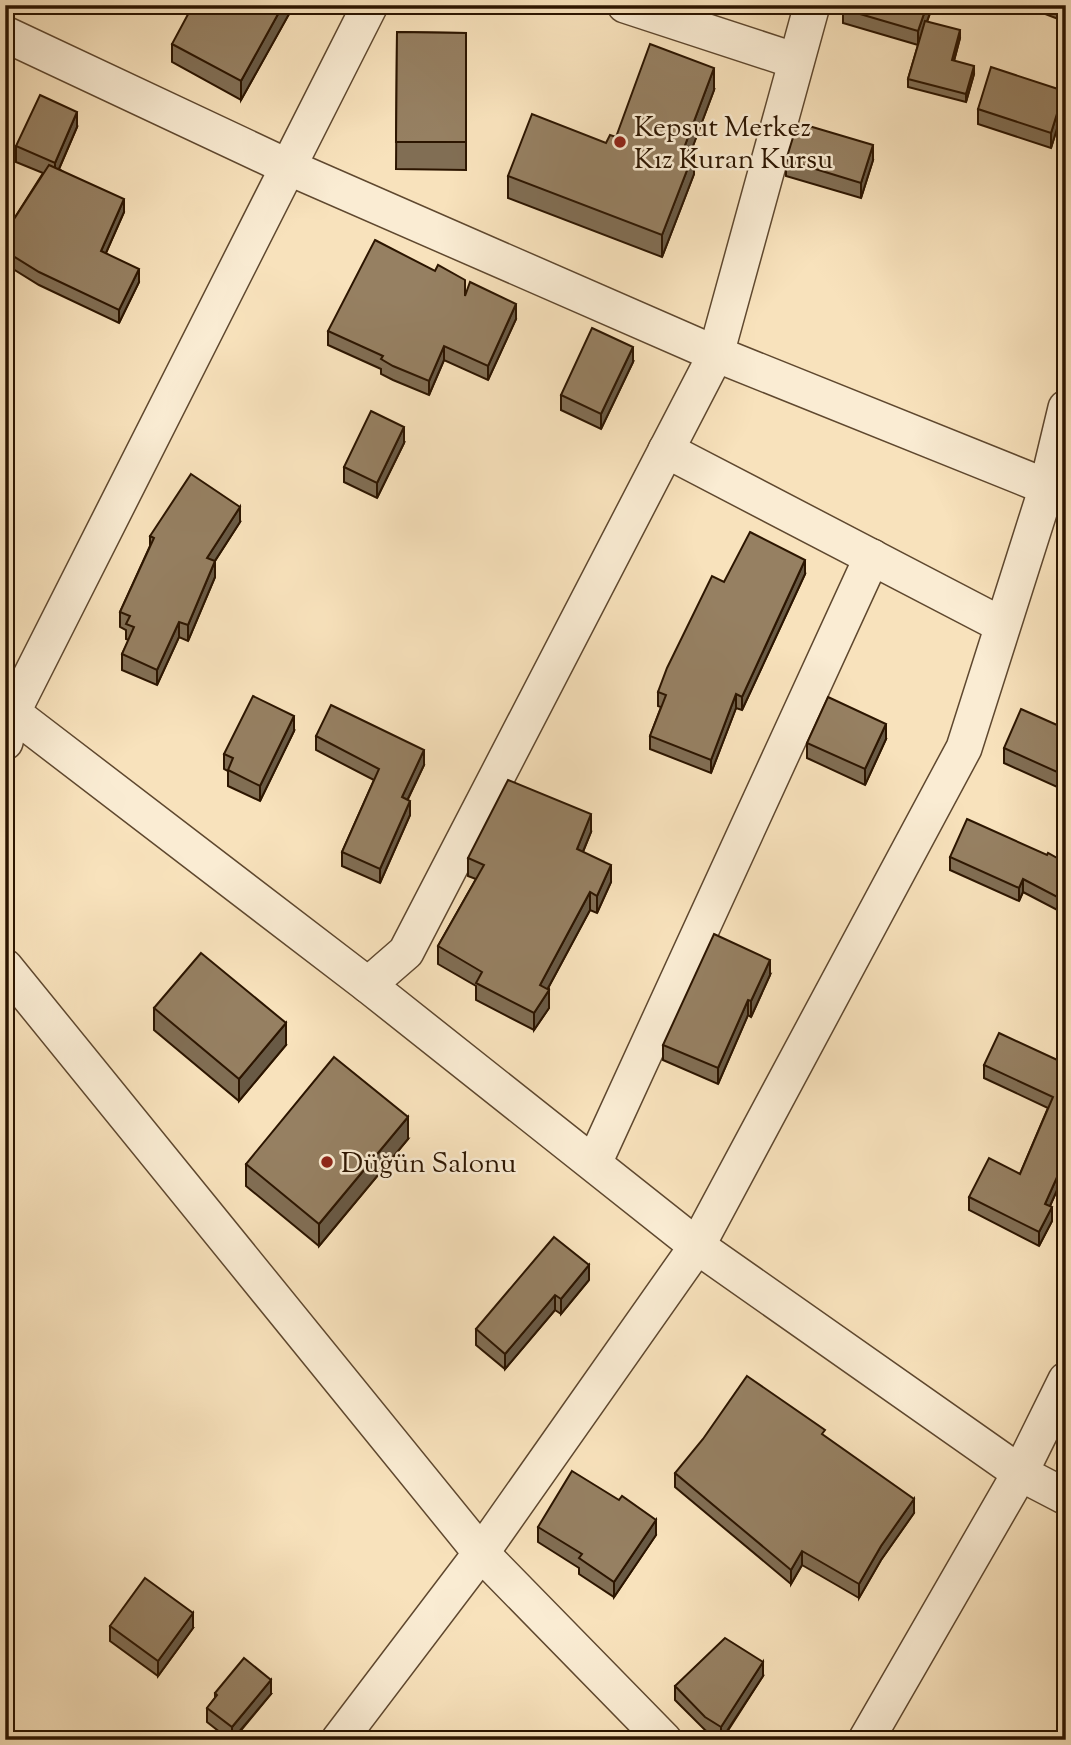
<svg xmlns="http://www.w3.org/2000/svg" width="1071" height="1745" viewBox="0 0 1071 1745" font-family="'Sorts Mill Goudy',serif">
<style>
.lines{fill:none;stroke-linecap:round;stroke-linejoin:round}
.minor-casing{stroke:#5f482f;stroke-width:38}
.minor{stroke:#faecd3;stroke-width:35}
.wall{fill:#816e54;stroke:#2c1500;stroke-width:2}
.shaded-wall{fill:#695a45;stroke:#2c1500;stroke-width:2}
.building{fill:#968062;stroke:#2c1500;stroke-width:2}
.poi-dot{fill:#8f2418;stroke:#faecd3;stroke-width:2.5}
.labels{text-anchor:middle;stroke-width:5;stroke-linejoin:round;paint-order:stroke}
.poi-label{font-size:28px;fill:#2c1500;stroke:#faecd3;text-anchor:start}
</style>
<rect width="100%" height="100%" fill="#f8e2bc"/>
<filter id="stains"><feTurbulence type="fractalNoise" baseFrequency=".00286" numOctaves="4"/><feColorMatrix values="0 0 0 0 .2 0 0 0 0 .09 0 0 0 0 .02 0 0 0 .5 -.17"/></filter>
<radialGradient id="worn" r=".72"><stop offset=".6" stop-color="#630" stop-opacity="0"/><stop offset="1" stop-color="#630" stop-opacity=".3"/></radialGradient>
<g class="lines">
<defs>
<g id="minor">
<polyline points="625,5 796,61"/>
<polyline points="5,34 288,167 716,354 1047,487 1066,491"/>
<polyline points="666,450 1002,625"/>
<polyline points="5,707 368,985 697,1246 1020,1473 1066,1497"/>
<polyline points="5,742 12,713 370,5"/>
<polyline points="5,967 481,1553 664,1740"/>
<polyline points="368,985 406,952 716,354 812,5"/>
<polyline points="594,1163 872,557"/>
<polyline points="339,1740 481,1553 697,1246 964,748 1047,487 1066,408"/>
<polyline points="866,1740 1020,1473 1066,1380"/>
</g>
</defs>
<!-- minor casing -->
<use href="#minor" class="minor-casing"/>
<!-- minor -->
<use href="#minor" class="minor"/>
</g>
<!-- wall -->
<g class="wall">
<polygon points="294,5 241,100 172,62 172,44"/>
<polygon points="933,5 927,22 960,38 954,61 974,74 966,102 908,87 908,79 918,45 843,23 843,9"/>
<polygon points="1022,5 1066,5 1066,22"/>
<polygon points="397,32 466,33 466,170 396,169"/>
<polygon points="714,90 691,151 694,174 662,257 508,198 508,176 606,143 616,137"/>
<polygon points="1064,106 1051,148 978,124 978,109"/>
<polygon points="77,127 59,169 124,212 106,253 139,282 119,323 39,285 5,264 5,233 43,173 16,162 16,146"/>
<polygon points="786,160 873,160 861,198 786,176"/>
<polygon points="465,295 516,319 488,380 444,360 429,395 393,380 381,374 381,369 328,345 328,331"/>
<polygon points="633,362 601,429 561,410 561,395"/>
<polygon points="404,443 377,498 344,482 344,467"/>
<polygon points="240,522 215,561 215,577 188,641 179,637 157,685 122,670 122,654 129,640 126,639 126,630 120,627 120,612 150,546 150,536"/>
<polygon points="805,574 742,710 736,708 711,773 650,749 650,736 661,707 658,706 658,692 724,582"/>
<polygon points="1066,729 1066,791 1004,763 1004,748"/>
<polygon points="294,731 260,801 228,786 228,771 224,769 224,754"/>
<polygon points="316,736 424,765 408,799 410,815 380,883 342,866 342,852 374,780 316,750"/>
<polygon points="886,739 865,785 807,758 807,743"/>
<polygon points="591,832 583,852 611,882 597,913 590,910 547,990 549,1008 534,1030 476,1000 476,986 438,964 438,946 476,879 468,876 468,858"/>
<polygon points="1047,855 1066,863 1066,909 1063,913 1023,892 1019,901 950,870 950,857"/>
<polygon points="770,975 751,1017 748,1015 718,1084 663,1060 663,1045"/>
<polygon points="154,1008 286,1045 239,1101 154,1030"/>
<polygon points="1066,1064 1066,1170 1050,1206 1052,1221 1039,1246 969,1210 969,1197 1020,1174 1048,1108 984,1078 984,1065"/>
<polygon points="408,1139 319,1246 246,1186 246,1164"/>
<polygon points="589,1280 561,1314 555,1310 505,1369 476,1345 476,1329"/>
<polygon points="825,1437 914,1513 881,1560 859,1598 802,1565 791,1584 675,1487 675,1473"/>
<polygon points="619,1500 656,1535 614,1597 579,1574 579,1568 538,1542 538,1527"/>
<polygon points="110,1626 193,1628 158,1676 110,1641"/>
<polygon points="763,1676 722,1740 705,1730 675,1700 675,1686"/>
<polygon points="215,1693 271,1694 233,1740 230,1740 207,1722 207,1708 215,1698"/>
</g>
<!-- shaded-wall -->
<g class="shaded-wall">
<polygon points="283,5 294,5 241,100 241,81"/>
<polygon points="927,5 933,5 918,45 918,31"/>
<polygon points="960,30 960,38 952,68 952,60"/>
<polygon points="974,66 974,74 966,102 966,94"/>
<polygon points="714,68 714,90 684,170 684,148"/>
<polygon points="1064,91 1064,106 1051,148 1051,133"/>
<polygon points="77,112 77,127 55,178 55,163"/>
<polygon points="873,145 873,160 861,198 861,183"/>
<polygon points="694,152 694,174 662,257 662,235"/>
<polygon points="124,199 124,212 101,264 101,251"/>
<polygon points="139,269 139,282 119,323 119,310"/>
<polygon points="516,304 516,319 488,380 488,366"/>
<polygon points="444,346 444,360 429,395 429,381"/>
<polygon points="633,347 633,362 601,429 601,414"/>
<polygon points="404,427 404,443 377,498 377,483"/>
<polygon points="240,507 240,522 207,573 207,558"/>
<polygon points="805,560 805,574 742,710 742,697"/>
<polygon points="215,561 215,577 188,641 188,625"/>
<polygon points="179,622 179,637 157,685 157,670"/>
<polygon points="736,694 736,708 711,773 711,760"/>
<polygon points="294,716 294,731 260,801 260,786"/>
<polygon points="886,724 886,739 865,785 865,769"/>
<polygon points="424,750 424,765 402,811 402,797"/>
<polygon points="410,801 410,815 380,883 380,869"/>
<polygon points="591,814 591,832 577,866 577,849"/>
<polygon points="611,865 611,882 597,913 597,896"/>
<polygon points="1023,879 1023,892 1019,901 1019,888"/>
<polygon points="590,892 590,910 540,1003 540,985"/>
<polygon points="1066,896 1066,909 1063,913 1063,900"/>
<polygon points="770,960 770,975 751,1017 751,1001"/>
<polygon points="549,990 549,1008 534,1030 534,1013"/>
<polygon points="748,1000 748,1015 718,1084 718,1068"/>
<polygon points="286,1023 286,1045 239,1101 239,1079"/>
<polygon points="408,1117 408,1139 319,1246 319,1224"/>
<polygon points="1066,1157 1066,1170 1045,1217 1045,1204"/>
<polygon points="1052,1207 1052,1221 1039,1246 1039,1232"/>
<polygon points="589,1265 589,1280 561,1314 561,1299"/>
<polygon points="555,1295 555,1310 505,1369 505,1354"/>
<polygon points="914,1499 914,1513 881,1560 859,1598 859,1584 881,1546"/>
<polygon points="656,1520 656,1535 614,1597 614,1582"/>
<polygon points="802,1551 802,1565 791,1584 791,1570"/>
<polygon points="193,1613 193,1628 158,1676 158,1661"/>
<polygon points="763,1662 763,1676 721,1740 721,1727"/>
<polygon points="271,1680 271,1694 232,1740 232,1727"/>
</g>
<!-- building -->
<g class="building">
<polygon points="193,5 283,5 241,81 172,44"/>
<polygon points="844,5 927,5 918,31 843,9"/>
<polygon points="925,21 960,30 952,60 974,66 966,94 908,79"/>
<polygon points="397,32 466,33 466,142 396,142"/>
<polygon points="650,44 714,68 684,148 694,152 662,235 508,176 532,114 606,143 610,135 616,137"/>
<polygon points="991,67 1064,91 1051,133 978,109"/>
<polygon points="40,95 77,112 55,163 16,146"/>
<polygon points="809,126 873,145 861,183 786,160 795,131 806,134"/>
<polygon points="49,165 124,199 101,251 139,269 119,310 39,272 5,251 5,233"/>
<polygon points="375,240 435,271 438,265 465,280 465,296 470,282 516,304 488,366 444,346 429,381 393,366 381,359 383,356 328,331"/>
<polygon points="592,328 633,347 601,414 561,395"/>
<polygon points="371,411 404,427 377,483 344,467"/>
<polygon points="191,474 240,507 207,558 215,561 188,625 179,622 157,670 122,654 134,627 126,624 130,616 120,612 154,538 150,536"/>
<polygon points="750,532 805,560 742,697 736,694 711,760 650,736 666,695 658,692 667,668 712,576 724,582"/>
<polygon points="253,696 294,716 260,786 228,770 233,758 224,754"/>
<polygon points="828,697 886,724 865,769 807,743"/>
<polygon points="331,705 424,750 402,797 410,801 380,869 342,852 379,769 316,736"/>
<polygon points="1021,709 1066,729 1066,776 1004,748"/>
<polygon points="508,780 591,814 577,849 611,865 597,896 590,892 540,985 549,990 534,1013 476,983 482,972 438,946 484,865 468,858"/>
<polygon points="967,819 1047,855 1048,853 1066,863 1066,896 1063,900 1023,879 1019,888 950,857"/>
<polygon points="714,934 770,960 751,1001 748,1000 718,1068 663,1045"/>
<polygon points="201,953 286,1023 239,1079 154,1008"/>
<polygon points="999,1033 1066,1064 1066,1157 1045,1204 1052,1207 1039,1232 969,1197 989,1158 1020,1174 1053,1097 984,1065"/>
<polygon points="334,1057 408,1117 319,1224 246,1164"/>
<polygon points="554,1237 589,1265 561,1299 555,1295 505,1354 476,1329"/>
<polygon points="747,1376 825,1430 822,1434 914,1499 881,1546 859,1584 802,1551 791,1570 675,1473 703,1439"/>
<polygon points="572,1471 619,1500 622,1496 656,1520 614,1582 579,1558 582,1554 538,1527"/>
<polygon points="145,1578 193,1613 158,1661 110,1626"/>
<polygon points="725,1638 763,1662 721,1727 705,1717 675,1686"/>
<polygon points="244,1658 271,1680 232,1727 207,1708 217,1695 215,1693"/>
</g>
<!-- markers -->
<g class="poi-dot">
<circle cx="620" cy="142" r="7"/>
<circle cx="327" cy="1162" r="7"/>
</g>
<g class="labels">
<!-- poi labels -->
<g class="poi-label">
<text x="634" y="136">Kepsut Merkez<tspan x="634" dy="32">Kız Kuran Kursu</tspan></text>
<text x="341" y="1172">Düğün Salonu</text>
</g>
</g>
<!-- margin -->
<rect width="1071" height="1745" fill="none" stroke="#f8e2bc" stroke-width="28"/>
<rect x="7" y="7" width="1057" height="1731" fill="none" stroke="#2c1500" stroke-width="3.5"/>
<rect x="14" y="14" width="1043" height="1717" fill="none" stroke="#2c1500" stroke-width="2"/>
<rect width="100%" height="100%" filter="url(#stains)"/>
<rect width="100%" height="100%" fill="url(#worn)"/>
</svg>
